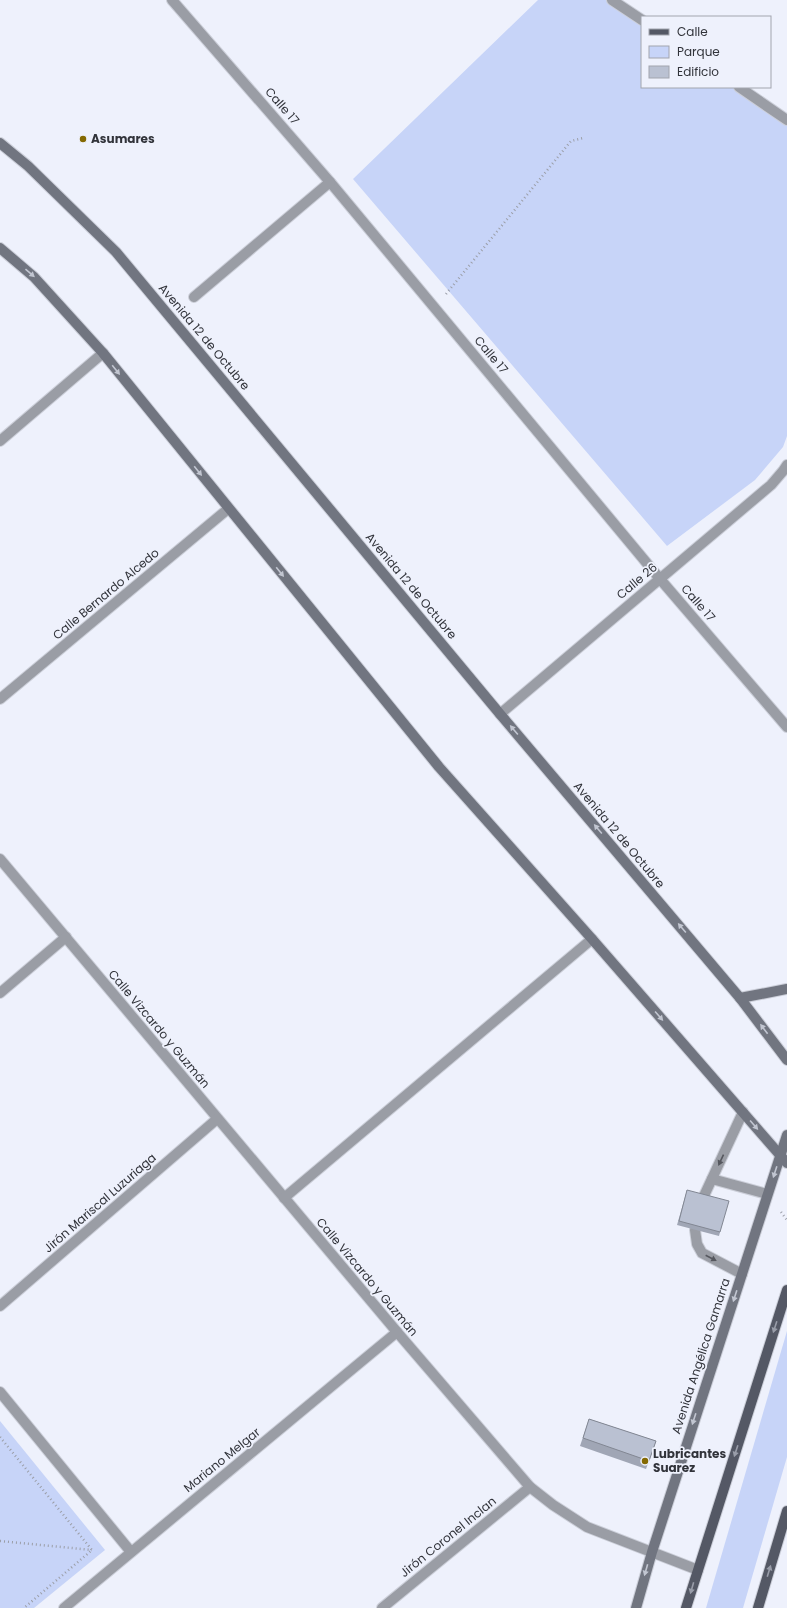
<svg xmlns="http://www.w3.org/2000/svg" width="787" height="1608" viewBox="0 0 787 1608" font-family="Poppins,sans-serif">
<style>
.green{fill:#c7d4f8}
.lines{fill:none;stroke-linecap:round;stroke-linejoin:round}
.lane-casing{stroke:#cccfd9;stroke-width:12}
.street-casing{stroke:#cccfd9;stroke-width:12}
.secondary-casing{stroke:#cccfd9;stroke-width:12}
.primary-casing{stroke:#cccfd9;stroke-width:12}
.path{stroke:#9b9ea7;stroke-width:2.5;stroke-dasharray:1 3;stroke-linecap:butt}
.lane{stroke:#9a9da5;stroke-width:10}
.street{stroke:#9a9da5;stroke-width:10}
.secondary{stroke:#717580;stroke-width:10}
.primary{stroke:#545865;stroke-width:10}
.wall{fill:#a0a6b5}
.building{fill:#bac1d2;stroke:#828793}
.oneway{fill:#c2c6d1}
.oneway2{fill:#56585f}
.oneway3{fill:#999da9}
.poi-dot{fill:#846902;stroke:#eef1fc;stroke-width:1.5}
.labels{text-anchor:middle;stroke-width:3.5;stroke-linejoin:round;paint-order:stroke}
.street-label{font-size:12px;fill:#31333a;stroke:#eef1fc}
.poi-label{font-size:12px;font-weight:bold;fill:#31333a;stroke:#eef1fc;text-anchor:start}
</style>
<rect width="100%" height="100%" fill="#eef1fc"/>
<!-- green -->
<g class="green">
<polygon points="538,0 608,0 642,23 642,87 734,87 787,123 787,436 783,447 755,480 667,546 353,179"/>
<polygon points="787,1331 787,1457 743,1608 706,1608"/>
<polygon points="0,1421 105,1550 34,1608 0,1608"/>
</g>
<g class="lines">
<defs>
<g id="lane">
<polyline points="712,1179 767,1194"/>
<polyline points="703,1198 743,1112"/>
<polyline points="695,1230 697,1244 702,1253 742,1274"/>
</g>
<g id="street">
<polyline points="172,0 330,182 660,579 787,727"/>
<polyline points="612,0 642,20"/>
<polyline points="739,87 787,120"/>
<polyline points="194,297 330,182"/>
<polyline points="0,441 103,353"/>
<polyline points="0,699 228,509"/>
<polyline points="500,714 771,485 783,471 787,465"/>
<polyline points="0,859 397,1332 530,1487 553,1505 587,1527 698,1570"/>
<polyline points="0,993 66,937"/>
<polyline points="284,1198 592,939"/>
<polyline points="0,1306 217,1119"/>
<polyline points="0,1392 131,1552"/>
<polyline points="64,1608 397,1332"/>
<polyline points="382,1608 530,1487"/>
</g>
<g id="secondary">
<polyline points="0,143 28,166 116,252 500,714 740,998 787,1060"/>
<polyline points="0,248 34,277 103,353 439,767 592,939 787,1163"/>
<polyline points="740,998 787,989"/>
<polyline points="636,1608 652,1552 787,1135"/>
</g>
<g id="primary">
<polyline points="686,1608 787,1290"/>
<polyline points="758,1608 787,1511"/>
</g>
</defs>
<!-- lane casing -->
<use href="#lane" class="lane-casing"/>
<!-- street casing -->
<use href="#street" class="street-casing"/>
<!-- secondary casing -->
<use href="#secondary" class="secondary-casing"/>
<!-- primary casing -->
<use href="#primary" class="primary-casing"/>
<!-- path -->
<g class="path">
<polyline points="446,294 571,141 583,138"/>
<polyline points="781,1212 787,1220"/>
<polyline points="0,1437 92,1550 24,1608"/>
<polyline points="0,1541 92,1550"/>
</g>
<!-- lane -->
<use href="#lane" class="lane"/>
<!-- street -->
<use href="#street" class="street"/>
<!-- secondary -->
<use href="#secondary" class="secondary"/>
<!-- primary -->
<use href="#primary" class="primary"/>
</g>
<!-- wall -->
<g class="wall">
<polygon points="687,1190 720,1232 719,1236 677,1225"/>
<polygon points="589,1419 656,1441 646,1469 580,1446"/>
</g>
<!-- building -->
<g class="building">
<polygon points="687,1190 729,1201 720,1232 679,1221"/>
<polygon points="589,1419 656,1441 649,1461 583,1438"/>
</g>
<!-- one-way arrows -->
<defs><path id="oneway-solid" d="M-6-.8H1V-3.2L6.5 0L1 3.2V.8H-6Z"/></defs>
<g class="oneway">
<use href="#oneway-solid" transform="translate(30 273) rotate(41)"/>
<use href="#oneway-solid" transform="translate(116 370) rotate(51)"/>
<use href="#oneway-solid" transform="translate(198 471) rotate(51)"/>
<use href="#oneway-solid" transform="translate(280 572) rotate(51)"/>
<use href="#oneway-solid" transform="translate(514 730) rotate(-130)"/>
<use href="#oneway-solid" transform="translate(598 829) rotate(-130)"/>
<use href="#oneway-solid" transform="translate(682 928) rotate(-130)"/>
<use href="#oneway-solid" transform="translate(659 1016) rotate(49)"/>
<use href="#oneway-solid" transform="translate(764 1029) rotate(-127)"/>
<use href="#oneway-solid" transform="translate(754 1125) rotate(49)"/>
<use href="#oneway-solid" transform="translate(775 1172) rotate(108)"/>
<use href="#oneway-solid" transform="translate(735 1296) rotate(108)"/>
<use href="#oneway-solid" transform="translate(694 1419) rotate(108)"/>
<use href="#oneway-solid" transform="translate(646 1570) rotate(106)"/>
</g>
<g class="oneway2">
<use href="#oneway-solid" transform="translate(721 1160) rotate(115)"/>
<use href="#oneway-solid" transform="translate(711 1258) rotate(27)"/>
</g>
<g class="oneway3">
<use href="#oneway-solid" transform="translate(775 1327) rotate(108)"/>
<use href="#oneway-solid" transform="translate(736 1451) rotate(108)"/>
<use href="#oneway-solid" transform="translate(769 1571) rotate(-73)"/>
<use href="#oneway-solid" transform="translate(692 1588) rotate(106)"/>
</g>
<!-- markers -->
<g class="poi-dot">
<circle cx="83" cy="139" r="4"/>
<circle cx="645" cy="1461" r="4"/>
</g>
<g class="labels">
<!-- street labels -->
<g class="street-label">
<text transform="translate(282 106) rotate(49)" y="4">Calle 17</text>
<text transform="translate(204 337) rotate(50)" y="4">Avenida 12 de Octubre</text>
<text transform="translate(491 355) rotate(50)" y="4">Calle 17</text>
<text transform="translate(637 581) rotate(-40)" y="4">Calle 26</text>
<text transform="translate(411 586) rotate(50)" y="4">Avenida 12 de Octubre</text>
<text transform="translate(106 594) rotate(-40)" y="4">Calle Bernardo Alcedo</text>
<text transform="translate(698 603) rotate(49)" y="4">Calle 17</text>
<text transform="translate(619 835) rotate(50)" y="4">Avenida 12 de Octubre</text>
<text transform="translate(159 1029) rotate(50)" y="4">Calle Vizcardo y Guzmán</text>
<text transform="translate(100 1203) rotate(-41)" y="4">Jirón Mariscal Luzuriaga</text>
<text transform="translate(367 1277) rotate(50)" y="4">Calle Vizcardo y Guzmán</text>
<text transform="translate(701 1356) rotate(-72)" y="4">Avenida Angélica Gamarra</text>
<text transform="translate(222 1460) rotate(-39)" y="4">Mariano Melgar</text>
<text transform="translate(448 1537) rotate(-39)" y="4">Jirón Coronel Inclan</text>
</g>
<!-- poi labels -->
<g class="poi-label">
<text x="91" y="143">Asumares</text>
<text x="653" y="1458">Lubricantes<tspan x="653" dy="14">Suarez</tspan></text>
</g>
</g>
<!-- legend -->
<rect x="641" y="16" width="130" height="72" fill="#eef1fc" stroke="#a2a5ae"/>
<rect x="649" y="29" width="20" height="6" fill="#545865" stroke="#a2a5ae"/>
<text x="677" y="36" font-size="12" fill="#31333a">Calle</text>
<rect x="649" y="46" width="20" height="12" fill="#c7d4f8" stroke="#a2a5ae"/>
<text x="677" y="56" font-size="12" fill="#31333a">Parque</text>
<rect x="649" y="66" width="20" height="12" fill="#bac1d2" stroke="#a2a5ae"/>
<text x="677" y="76" font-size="12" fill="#31333a">Edificio</text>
</svg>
